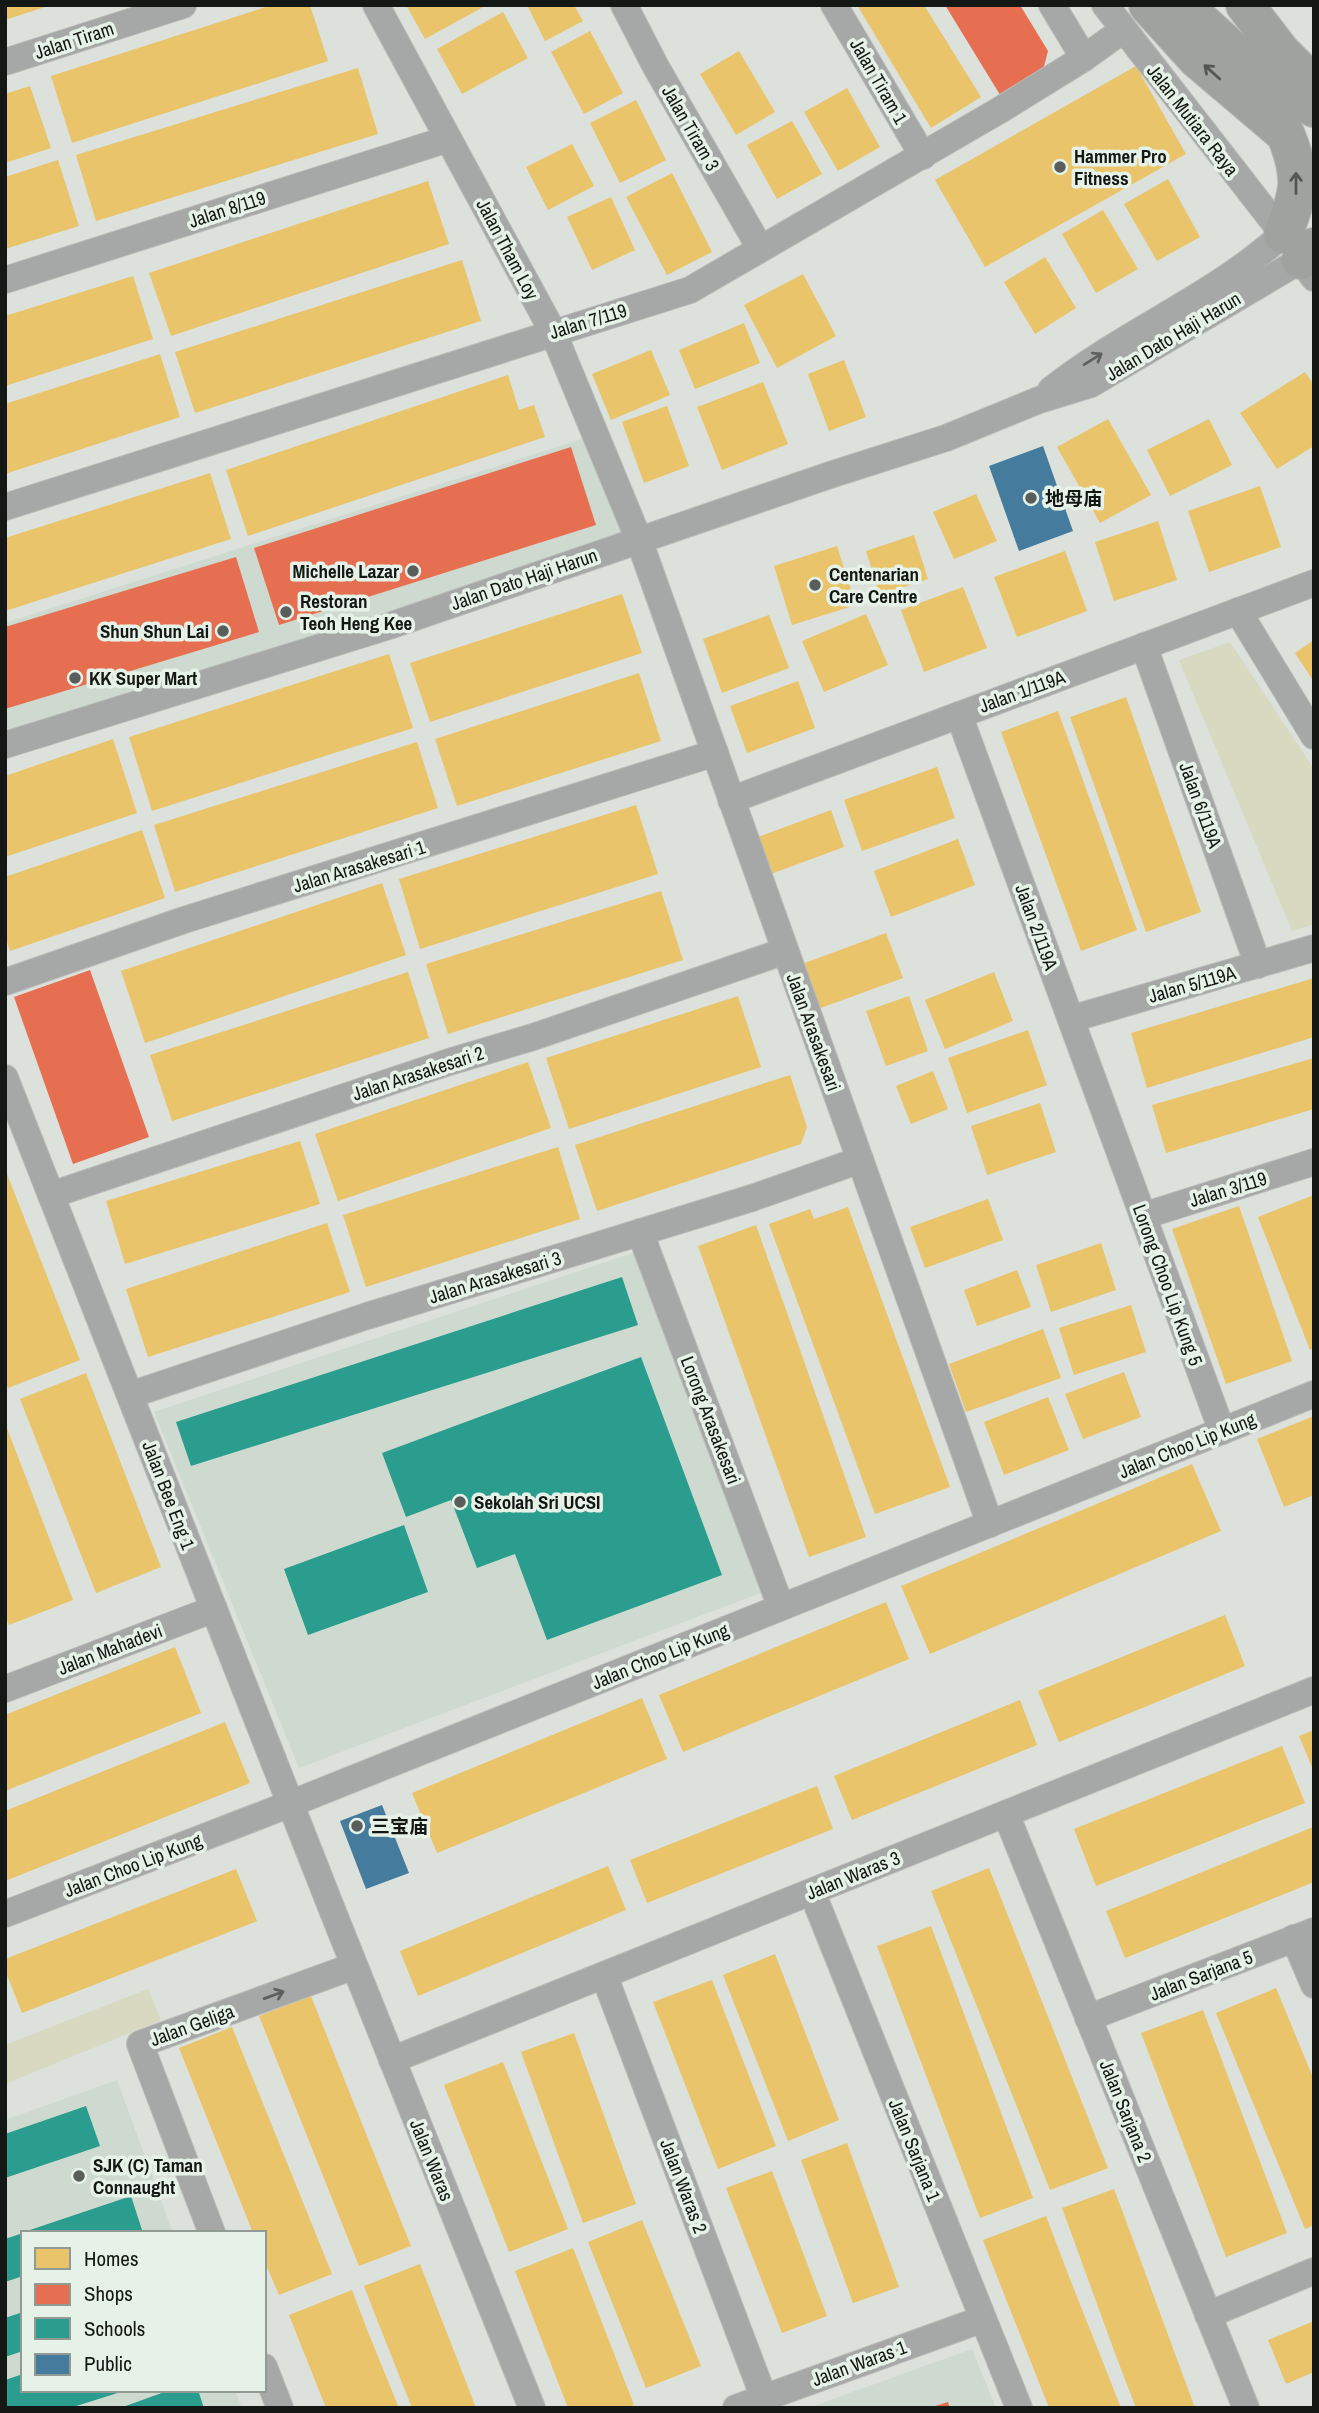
<svg xmlns="http://www.w3.org/2000/svg" width="1319" height="2413" viewBox="0 0 1319 2413" font-family="'Archivo Narrow','Noto Sans SC',sans-serif">
<style>
.built{fill:#cedacf}
.green{fill:#d7d9c1}
.homes{fill:#e9c46a}
.shops{fill:#e76f51}
.schools{fill:#2a9d8f}
.public{fill:#457b9d}
.lines{fill:none;stroke-linecap:round;stroke-linejoin:round}
.minor-casing{stroke:#b9bcb9;stroke-width:28}
.trunk-casing{stroke:#b9bcb9;stroke-width:40}
.minor{stroke:#a5a8a6;stroke-width:26}
.trunk{stroke:#9ea3a0;stroke-width:38}
.oneway{stroke:#525754}
.oneway2{stroke:#5c605e}
.poi-dot{fill:#5a5e5b;stroke:#e6f2e7;stroke-width:2.5}
.labels{text-anchor:middle;stroke-width:7;stroke-linejoin:round;paint-order:stroke}
.street-label{font-size:19px;fill:#141815;stroke:#e6f2e7}
.poi-label{font-size:19px;font-weight:bold;fill:#141815;stroke:#e6f2e7;text-anchor:start}
</style>
<rect width="100%" height="100%" fill="#dce1dc"/>
<!-- built -->
<g class="built">
<polygon points="588,437 628,536 5,737 5,623"/>
<polygon points="636,1252 763,1592 299,1768 154,1412"/>
<polygon points="117,2080 173,2233 23,2233 23,2390 235,2390 242,2408 5,2408 5,2120"/>
<polygon points="972,2349 996,2408 808,2408"/>
</g>
<!-- green -->
<g class="green">
<polygon points="1230,642 1314,769 1314,924 1292,931 1179,660"/>
<polygon points="148,1989 161,2020 5,2084 5,2045"/>
</g>
<!-- homes -->
<g class="homes">
<polygon points="5,5 48,5 48,6 5,20"/>
<polygon points="272,5 310,5 328,61 72,143 51,76"/>
<polygon points="406,5 487,5 425,39"/>
<polygon points="527,5 574,5 583,21 545,41"/>
<polygon points="857,5 924,5 981,97 931,128"/>
<polygon points="503,12 528,58 462,94 437,49"/>
<polygon points="590,31 623,93 584,114 551,52"/>
<polygon points="739,51 775,112 736,135 700,74"/>
<polygon points="1136,66 1186,154 985,267 935,180"/>
<polygon points="358,68 378,134 96,221 76,155"/>
<polygon points="30,86 51,148 5,163 5,94"/>
<polygon points="847,88 880,147 838,171 804,112"/>
<polygon points="636,100 666,160 620,183 590,123"/>
<polygon points="792,121 822,174 777,199 747,145"/>
<polygon points="572,144 594,186 548,210 526,167"/>
<polygon points="58,160 79,226 5,249 5,177"/>
<polygon points="672,173 712,252 667,275 626,197"/>
<polygon points="1168,179 1200,237 1157,261 1124,204"/>
<polygon points="428,181 449,244 171,336 149,273"/>
<polygon points="611,197 635,250 592,270 567,217"/>
<polygon points="1103,210 1138,269 1096,293 1062,234"/>
<polygon points="1045,257 1076,308 1035,334 1004,282"/>
<polygon points="462,260 481,321 195,413 175,352"/>
<polygon points="803,274 836,336 777,368 744,305"/>
<polygon points="133,276 153,339 5,386 5,316"/>
<polygon points="744,323 760,363 695,389 679,350"/>
<polygon points="651,350 670,395 611,420 592,374"/>
<polygon points="160,354 180,417 5,474 5,404"/>
<polygon points="844,360 866,417 829,431 808,374"/>
<polygon points="1305,372 1314,385 1314,446 1277,469 1240,413"/>
<polygon points="508,375 519,410 534,405 545,437 248,536 226,470"/>
<polygon points="763,382 788,444 722,470 697,407"/>
<polygon points="667,406 689,466 644,483 622,422"/>
<polygon points="1108,419 1151,495 1100,523 1057,447"/>
<polygon points="1209,419 1232,465 1170,496 1147,450"/>
<polygon points="210,473 231,539 5,611 5,538"/>
<polygon points="1260,486 1281,547 1209,572 1188,511"/>
<polygon points="976,494 997,541 954,559 933,512"/>
<polygon points="1158,521 1177,580 1114,601 1095,542"/>
<polygon points="914,535 928,579 880,595 866,551"/>
<polygon points="837,546 856,605 792,625 774,566"/>
<polygon points="1065,551 1087,611 1017,637 994,577"/>
<polygon points="963,587 987,648 924,672 901,610"/>
<polygon points="622,594 642,653 430,722 410,663"/>
<polygon points="866,614 888,665 824,692 802,641"/>
<polygon points="769,615 789,668 722,693 703,639"/>
<polygon points="1314,640 1314,682 1295,653"/>
<polygon points="389,654 413,728 152,811 129,737"/>
<polygon points="639,673 661,741 457,806 435,739"/>
<polygon points="798,681 815,728 747,753 730,706"/>
<polygon points="1126,697 1201,912 1146,932 1070,717"/>
<polygon points="1058,711 1137,930 1081,951 1001,732"/>
<polygon points="113,739 137,813 5,857 5,776"/>
<polygon points="417,742 438,808 175,892 154,825"/>
<polygon points="937,767 955,818 862,851 844,800"/>
<polygon points="636,805 658,874 420,949 399,879"/>
<polygon points="831,810 844,847 768,875 755,838"/>
<polygon points="142,830 165,898 10,951 5,936 5,877"/>
<polygon points="958,839 975,885 891,917 874,871"/>
<polygon points="382,883 406,955 145,1043 121,971"/>
<polygon points="661,891 683,960 448,1034 426,964"/>
<polygon points="886,933 903,978 818,1009 802,964"/>
<polygon points="408,972 429,1038 172,1121 150,1055"/>
<polygon points="994,972 1013,1021 945,1049 925,1000"/>
<polygon points="1314,978 1314,1037 1147,1088 1131,1033"/>
<polygon points="738,996 761,1067 569,1129 546,1058"/>
<polygon points="909,996 928,1051 886,1066 866,1011"/>
<polygon points="1028,1030 1047,1085 967,1113 948,1058"/>
<polygon points="1314,1058 1314,1109 1166,1153 1152,1105"/>
<polygon points="528,1062 551,1128 338,1201 315,1134"/>
<polygon points="933,1071 948,1109 911,1124 896,1086"/>
<polygon points="790,1075 807,1127 801,1144 597,1211 575,1145"/>
<polygon points="1040,1103 1056,1152 987,1175 971,1126"/>
<polygon points="300,1141 320,1204 125,1264 106,1201"/>
<polygon points="558,1147 580,1219 366,1287 343,1215"/>
<polygon points="5,1169 80,1360 8,1388 5,1380"/>
<polygon points="1314,1195 1314,1348 1310,1350 1258,1217"/>
<polygon points="988,1199 1003,1240 925,1268 910,1227"/>
<polygon points="1239,1206 1292,1361 1226,1384 1172,1229"/>
<polygon points="848,1207 950,1487 875,1514 769,1224 810,1209 814,1219"/>
<polygon points="327,1223 350,1292 148,1357 126,1289"/>
<polygon points="756,1225 866,1537 809,1557 698,1246"/>
<polygon points="1101,1243 1116,1290 1051,1312 1036,1265"/>
<polygon points="1017,1270 1031,1307 977,1326 964,1290"/>
<polygon points="1131,1305 1146,1352 1074,1375 1059,1328"/>
<polygon points="1043,1329 1061,1378 966,1412 949,1364"/>
<polygon points="1124,1372 1141,1417 1083,1439 1065,1394"/>
<polygon points="86,1373 161,1567 96,1593 20,1399"/>
<polygon points="1048,1397 1069,1450 1004,1475 984,1422"/>
<polygon points="1314,1416 1314,1495 1284,1507 1257,1439"/>
<polygon points="5,1423 73,1600 9,1625 5,1614"/>
<polygon points="1192,1464 1221,1531 930,1654 901,1586"/>
<polygon points="886,1602 909,1659 683,1752 659,1695"/>
<polygon points="1225,1615 1245,1666 1059,1742 1038,1691"/>
<polygon points="175,1647 201,1713 5,1791 5,1715"/>
<polygon points="642,1698 667,1759 437,1853 412,1793"/>
<polygon points="1020,1700 1037,1745 852,1820 834,1776"/>
<polygon points="225,1722 250,1783 5,1881 5,1811"/>
<polygon points="1314,1730 1314,1772 1299,1736"/>
<polygon points="1282,1746 1305,1803 1096,1886 1074,1829"/>
<polygon points="817,1786 833,1829 647,1903 630,1860"/>
<polygon points="1313,1827 1314,1882 1125,1958 1106,1911"/>
<polygon points="608,1866 626,1910 418,1996 400,1951"/>
<polygon points="989,1868 1108,2168 1050,2190 931,1891"/>
<polygon points="236,1869 257,1921 22,2013 5,1970 5,1959"/>
<polygon points="931,1926 1033,2198 980,2218 877,1946"/>
<polygon points="775,1954 839,2120 788,2141 723,1975"/>
<polygon points="712,1980 776,2146 718,2169 653,2002"/>
<polygon points="1276,1988 1314,2080 1314,2225 1305,2229 1216,2013"/>
<polygon points="311,1996 411,2246 359,2266 259,2016"/>
<polygon points="1203,2010 1287,2233 1226,2257 1141,2033"/>
<polygon points="232,2027 332,2274 279,2295 264,2260 264,2233 253,2233 179,2048"/>
<polygon points="574,2033 636,2204 583,2223 521,2052"/>
<polygon points="503,2062 568,2229 509,2252 444,2085"/>
<polygon points="847,2143 899,2287 853,2303 801,2160"/>
<polygon points="772,2171 827,2316 782,2333 726,2188"/>
<polygon points="1114,2189 1122,2210 1195,2408 1136,2408 1116,2356 1062,2208"/>
<polygon points="1046,2216 1070,2279 1121,2408 1049,2408 991,2261 983,2240"/>
<polygon points="642,2220 701,2366 646,2388 588,2242"/>
<polygon points="573,2248 634,2405 626,2408 568,2408 515,2271"/>
<polygon points="420,2264 461,2369 476,2408 412,2408 372,2307 364,2286"/>
<polygon points="352,2290 368,2332 399,2408 326,2408 289,2315"/>
<polygon points="1314,2321 1314,2372 1286,2384 1268,2340"/>
</g>
<!-- shops -->
<g class="shops">
<polygon points="945,5 1020,5 1048,51 1042,74 1002,98"/>
<polygon points="571,447 596,525 279,625 254,548"/>
<polygon points="236,557 259,632 5,709 5,627"/>
<polygon points="90,970 149,1137 73,1164 14,997"/>
<polygon points="948,2402 950,2408 932,2408 932,2407"/>
</g>
<!-- schools -->
<g class="schools">
<polygon points="622,1277 638,1325 191,1466 176,1422"/>
<polygon points="641,1357 722,1575 547,1640 515,1554 477,1568 451,1500 406,1517 382,1453"/>
<polygon points="404,1525 428,1592 308,1635 284,1569"/>
<polygon points="86,2106 100,2146 5,2178 5,2134"/>
<polygon points="131,2196 143,2233 24,2233 24,2232"/>
<polygon points="23,2233 23,2276 5,2282 5,2239"/>
<polygon points="23,2312 23,2351 5,2357 5,2318"/>
<polygon points="23,2374 23,2390 124,2391 70,2408 5,2408 5,2380"/>
<polygon points="170,2390 198,2390 204,2408 120,2408"/>
</g>
<!-- public -->
<g class="public">
<polygon points="1043,446 1073,531 1019,551 989,466"/>
<polygon points="382,1805 409,1873 366,1889 340,1821"/>
</g>
<g class="lines">
<defs>
<g id="minor">
<polyline points="376,5 553,332 639,540 990,1524"/>
<polyline points="624,5 656,67 760,248"/>
<polyline points="834,5 923,156"/>
<polyline points="1052,5 1084,58"/>
<polyline points="5,62 183,5"/>
<polyline points="5,280 448,139"/>
<path d="M1051,390C1124,332 1214,297 1283,234L1105,5"/>
<polyline points="5,507 690,290 1000,110 1084,58 1123,30"/>
<polyline points="1238,611 1314,736"/>
<polyline points="1144,646 1258,965"/>
<polyline points="959,715 1222,1431"/>
<polyline points="5,745 389,626 830,475 946,438 1039,400 1091,384 1301,260 1314,278"/>
<polyline points="731,800 1314,583"/>
<polyline points="5,982 184,920 715,753"/>
<polyline points="1071,1019 1314,948"/>
<polyline points="5,1078 333,1912 532,2408"/>
<polyline points="51,1195 449,1062 533,1037 785,951"/>
<polyline points="1143,1216 1314,1162"/>
<polyline points="640,1232 781,1607"/>
<polyline points="130,1395 367,1316 752,1198 860,1160"/>
<polyline points="5,1689 214,1609"/>
<polyline points="1006,1814 1246,2408"/>
<polyline points="812,1892 1019,2408"/>
<polyline points="5,1914 290,1804 1314,1394"/>
<polyline points="1294,1938 1314,1985"/>
<polyline points="604,1975 764,2398"/>
<polyline points="1088,2018 1314,1931"/>
<polyline points="392,2060 1314,1690"/>
<polyline points="212,2233 140,2044 354,1966"/>
<polyline points="1208,2315 1314,2271"/>
<polyline points="264,2367 280,2408"/>
<polyline points="736,2408 983,2319"/>
</g>
<g id="trunk">
<polyline points="1148,5 1197,59 1283,132"/>
<polyline points="1183,5 1249,65 1314,108"/>
<polyline points="1245,5 1281,52 1314,85"/>
<path d="M1249,65C1267,99 1300,148 1297,187C1295,204 1289,219 1283,234"/>
<polyline points="1301,260 1314,247"/>
</g>
</defs>
<!-- minor casing -->
<use href="#minor" class="minor-casing"/>
<!-- trunk casing -->
<use href="#trunk" class="trunk-casing"/>
<!-- minor -->
<use href="#minor" class="minor"/>
<!-- trunk -->
<use href="#trunk" class="trunk"/>
</g>
<!-- one-way arrows -->
<defs><path id="oneway-shaft" d="M-6 0H5M1.5-3L5.5 0L1.5 3" fill="none" stroke-width="1.6" stroke-linecap="round" stroke-linejoin="round" transform="scale(1.75)"/></defs>
<g class="oneway">
<use href="#oneway-shaft" transform="translate(1212 72) rotate(-138)"/>
<use href="#oneway-shaft" transform="translate(1296 183) rotate(-90)"/>
</g>
<g class="oneway2">
<use href="#oneway-shaft" transform="translate(1093 359) rotate(-32)"/>
<use href="#oneway-shaft" transform="translate(274 1995) rotate(-20)"/>
</g>
<!-- markers -->
<g class="poi-dot">
<circle cx="1060" cy="167" r="7"/>
<circle cx="1031" cy="498" r="7"/>
<circle cx="413" cy="571" r="7"/>
<circle cx="815" cy="585" r="7"/>
<circle cx="286" cy="612" r="7"/>
<circle cx="223" cy="631" r="7"/>
<circle cx="75" cy="678" r="7"/>
<circle cx="460" cy="1502" r="7"/>
<circle cx="357" cy="1826" r="7"/>
<circle cx="79" cy="2176" r="7"/>
</g>
<g class="labels">
<!-- street labels -->
<g class="street-label">
<text transform="translate(74 40) rotate(-18)" y="7">Jalan Tiram</text>
<text transform="translate(879 81) rotate(60)" y="7">Jalan Tiram 1</text>
<text transform="translate(1193 120) rotate(52)" y="7">Jalan Mutiara Raya</text>
<text transform="translate(691 128) rotate(60)" y="7">Jalan Tiram 3</text>
<text transform="translate(227 209) rotate(-18)" y="7">Jalan 8/119</text>
<text transform="translate(508 249) rotate(62)" y="7">Jalan Tham Loy</text>
<text transform="translate(588 321) rotate(-17)" y="7">Jalan 7/119</text>
<text transform="translate(1173 336) rotate(-31)" y="7">Jalan Dato Haji Harun</text>
<text transform="translate(524 579) rotate(-19)" y="7">Jalan Dato Haji Harun</text>
<text transform="translate(1022 691) rotate(-20)" y="7">Jalan 1/119A</text>
<text transform="translate(1201 805) rotate(70)" y="7">Jalan 6/119A</text>
<text transform="translate(359 866) rotate(-17)" y="7">Jalan Arasakesari 1</text>
<text transform="translate(1037 927) rotate(70)" y="7">Jalan 2/119A</text>
<text transform="translate(1192 984) rotate(-16)" y="7">Jalan 5/119A</text>
<text transform="translate(814 1032) rotate(70)" y="7">Jalan Arasakesari</text>
<text transform="translate(418 1073) rotate(-18)" y="7">Jalan Arasakesari 2</text>
<text transform="translate(1228 1189) rotate(-17)" y="7">Jalan 3/119</text>
<text transform="translate(495 1277) rotate(-17)" y="7">Jalan Arasakesari 3</text>
<text transform="translate(1168 1285) rotate(70)" y="7">Lorong Choo Lip Kung 5</text>
<text transform="translate(711 1420) rotate(69)" y="7">Lorong Arasakesari</text>
<text transform="translate(1187 1445) rotate(-22)" y="7">Jalan Choo Lip Kung</text>
<text transform="translate(169 1495) rotate(69)" y="7">Jalan Bee Eng 1</text>
<text transform="translate(110 1649) rotate(-21)" y="7">Jalan Mahadevi</text>
<text transform="translate(660 1656) rotate(-22)" y="7">Jalan Choo Lip Kung</text>
<text transform="translate(133 1865) rotate(-21)" y="7">Jalan Choo Lip Kung</text>
<text transform="translate(853 1875) rotate(-22)" y="7">Jalan Waras 3</text>
<text transform="translate(1201 1975) rotate(-21)" y="7">Jalan Sarjana 5</text>
<text transform="translate(192 2025) rotate(-20)" y="7">Jalan Geliga</text>
<text transform="translate(1126 2111) rotate(68)" y="7">Jalan Sarjana 2</text>
<text transform="translate(915 2150) rotate(68)" y="7">Jalan Sarjana 1</text>
<text transform="translate(432 2160) rotate(68)" y="7">Jalan Waras</text>
<text transform="translate(684 2186) rotate(69)" y="7">Jalan Waras 2</text>
<text transform="translate(859 2363) rotate(-20)" y="7">Jalan Waras 1</text>
</g>
<!-- poi labels -->
<g class="poi-label">
<text x="1074" y="163">Hammer Pro<tspan x="1074" dy="22">Fitness</tspan></text>
<text x="1045" y="505">地母庙</text>
<text x="399" y="578" text-anchor="end">Michelle Lazar</text>
<text x="829" y="581">Centenarian<tspan x="829" dy="22">Care Centre</tspan></text>
<text x="300" y="608">Restoran<tspan x="300" dy="22">Teoh Heng Kee</tspan></text>
<text x="209" y="638" text-anchor="end">Shun Shun Lai</text>
<text x="89" y="685">KK Super Mart</text>
<text x="474" y="1509">Sekolah Sri UCSI</text>
<text x="371" y="1833">三宝庙</text>
<text x="93" y="2172">SJK (C) Taman<tspan x="93" dy="22">Connaught</tspan></text>
</g>
</g>
<!-- border -->
<rect width="1319" height="2413" fill="none" stroke="#141815" stroke-width="14"/>
<!-- legend -->
<rect x="21" y="2231" width="245" height="161" fill="#e6f2e7" stroke="#929b93" stroke-width="2"/>
<rect x="35" y="2248" width="35" height="21" fill="#e9c46a" stroke="#929b93" stroke-width="2"/>
<text x="84" y="2266" font-size="21" fill="#141815">Homes</text>
<rect x="35" y="2284" width="35" height="21" fill="#e76f51" stroke="#929b93" stroke-width="2"/>
<text x="84" y="2301" font-size="21" fill="#141815">Shops</text>
<rect x="35" y="2318" width="35" height="21" fill="#2a9d8f" stroke="#929b93" stroke-width="2"/>
<text x="84" y="2336" font-size="21" fill="#141815">Schools</text>
<rect x="35" y="2354" width="35" height="21" fill="#457b9d" stroke="#929b93" stroke-width="2"/>
<text x="84" y="2371" font-size="21" fill="#141815">Public</text>
</svg>
